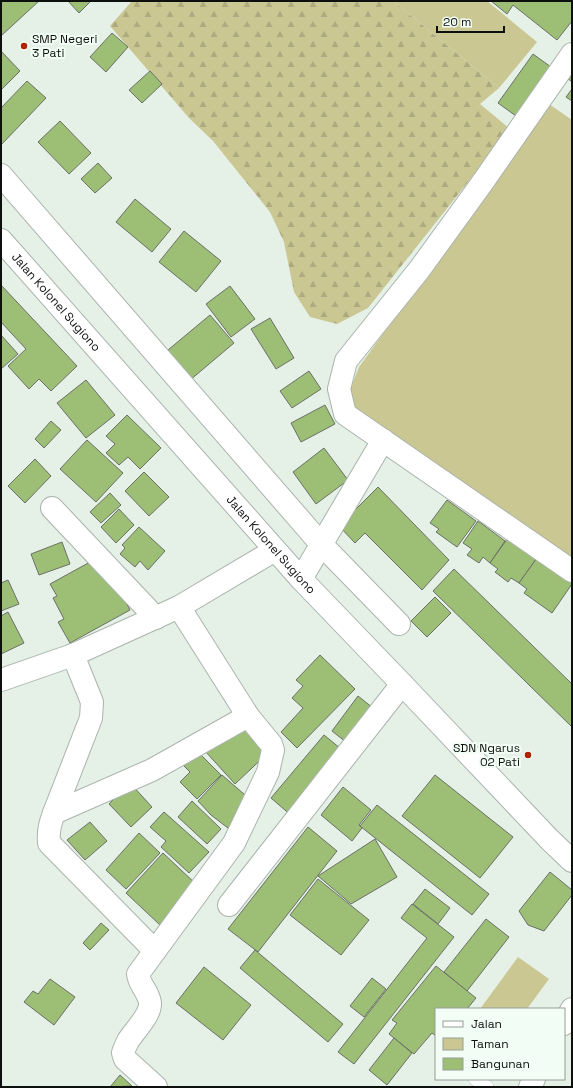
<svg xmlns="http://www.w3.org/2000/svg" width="573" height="1088" viewBox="0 0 573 1088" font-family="'Space Grotesk',sans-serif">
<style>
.green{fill:#cac793}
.forest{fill:url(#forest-firs)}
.building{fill:#9dbf75;stroke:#6b7067}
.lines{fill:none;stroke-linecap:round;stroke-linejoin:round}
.lane-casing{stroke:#aab4ac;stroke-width:14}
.street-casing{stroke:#aab4ac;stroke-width:24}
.secondary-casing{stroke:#aab4ac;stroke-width:24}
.lane{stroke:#fff;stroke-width:13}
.street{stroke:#fff;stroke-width:22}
.secondary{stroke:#fff;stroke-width:22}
.poi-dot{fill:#b02302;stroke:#f2fdf5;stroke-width:1.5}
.labels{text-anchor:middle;stroke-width:4;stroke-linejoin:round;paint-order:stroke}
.poi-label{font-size:12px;fill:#0d100d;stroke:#f2fdf5;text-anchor:start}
.street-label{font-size:12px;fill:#0d100d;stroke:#f2fdf5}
</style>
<defs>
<pattern id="forest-firs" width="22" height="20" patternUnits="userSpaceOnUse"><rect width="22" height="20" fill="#cac793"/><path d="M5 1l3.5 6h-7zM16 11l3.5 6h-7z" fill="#acaa7e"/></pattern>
</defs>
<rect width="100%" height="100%" fill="#e5f0e7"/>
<!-- green -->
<g class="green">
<polygon points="393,1 487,1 537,42 499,88"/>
<polygon points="549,104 572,120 572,564 356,410 350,390 359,367"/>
<polygon points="518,957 549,979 527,1009 480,1009"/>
</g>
<!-- forest -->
<polygon class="forest" points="132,1 393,1 499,88 480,104 510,129 368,308 337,324 310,317 294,292 284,242 270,212 213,141 189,118 110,26"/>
<!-- building -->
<g class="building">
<polygon points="1,1 39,1 1,36"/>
<polygon points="68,1 91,1 79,13"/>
<polygon points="491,1 572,1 572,21 557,40 513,5 507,14"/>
<polygon points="112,33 128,47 106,72 90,57"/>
<polygon points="1,51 20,71 1,90"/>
<polygon points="533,54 551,67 516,116 498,103"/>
<polygon points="150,71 162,84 142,103 129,90"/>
<polygon points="572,71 572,82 567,78"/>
<polygon points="27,81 46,98 1,145 1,108"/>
<polygon points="572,89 572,101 566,97"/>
<polygon points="60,121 91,153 69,174 38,142"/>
<polygon points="98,163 112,178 95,193 81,179"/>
<polygon points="135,199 171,229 152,252 116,222"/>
<polygon points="184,231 221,261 196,292 159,262"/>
<polygon points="1,285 77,366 51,391 39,379 29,389 8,366 26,349 1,322"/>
<polygon points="230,286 255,319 231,337 206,304"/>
<polygon points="210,315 234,343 183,386 168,350"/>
<polygon points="270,318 294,358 276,369 251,329"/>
<polygon points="1,335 18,354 1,369"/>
<polygon points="309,371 321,389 292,408 280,391"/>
<polygon points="86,380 115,415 86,438 57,403"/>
<polygon points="325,405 335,424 301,442 291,423"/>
<polygon points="127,415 161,448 140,469 128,457 119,465 106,453 115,444 106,436"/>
<polygon points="51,421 61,430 44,448 35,439"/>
<polygon points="87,440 123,473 96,502 60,469"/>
<polygon points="324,448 348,480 316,504 293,472"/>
<polygon points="35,459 51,476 25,503 8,486"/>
<polygon points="144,472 169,497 149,516 125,491"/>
<polygon points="378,487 449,560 422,590 365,533 355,543 339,526"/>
<polygon points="110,493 121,505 101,523 90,512"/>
<polygon points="447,500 476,521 457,547 436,532 439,529 430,523"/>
<polygon points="119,509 134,525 116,543 101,527"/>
<polygon points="478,521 505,541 490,563 483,557 479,563 467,555 472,549 463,543"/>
<polygon points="139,527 165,551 148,570 140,561 135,567 120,554 125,548 122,545"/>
<polygon points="510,535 539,555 519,583 511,578 508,582 495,572 498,569 490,563"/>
<polygon points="62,542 70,564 39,575 31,554"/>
<polygon points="539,555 572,578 572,584 552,613 524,593 527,589 519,583"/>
<polygon points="101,556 130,610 70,643 58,622 64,619 53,598 57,596 50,584"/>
<polygon points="454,569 572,684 572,727 433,591"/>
<polygon points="8,580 19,604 1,611 1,583"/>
<polygon points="435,597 451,613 427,637 411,621"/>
<polygon points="8,612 24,643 1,654 1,616"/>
<polygon points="320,655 355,689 297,748 281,732 303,708 292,698 303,686 296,680"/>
<polygon points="358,696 378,712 351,746 332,731"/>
<polygon points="241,724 270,751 235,784 205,751"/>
<polygon points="324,735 346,753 293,817 271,798"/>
<polygon points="194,748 221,775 197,799 180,782 190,772 180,762"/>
<polygon points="222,775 252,801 228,828 211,815 198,801"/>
<polygon points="435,775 513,837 480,878 402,816"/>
<polygon points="130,783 152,807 131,827 109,804"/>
<polygon points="343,787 371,810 359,825 362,828 352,841 321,815"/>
<polygon points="192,801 221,829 207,844 178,817"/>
<polygon points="377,805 489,894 472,915 360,826"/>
<polygon points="164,812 209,852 189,873 161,847 166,841 150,827"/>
<polygon points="90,822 107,841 85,860 67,840"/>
<polygon points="308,827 337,851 258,952 228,929"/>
<polygon points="139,833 160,853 126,889 106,870"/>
<polygon points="375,839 397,877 351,904 318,876"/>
<polygon points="163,853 197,885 160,925 126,893"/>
<polygon points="550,872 572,890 572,895 544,931 528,925 519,911"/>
<polygon points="318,879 369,920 341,955 290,915"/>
<polygon points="425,889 450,908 438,924 413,904"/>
<polygon points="412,904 454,937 354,1064 338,1052 427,938 401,918"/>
<polygon points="486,919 509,937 467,991 444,972"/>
<polygon points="101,923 109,930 90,950 83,943"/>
<polygon points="255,950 343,1024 328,1042 240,968"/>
<polygon points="436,966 476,998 467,1009 436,1009 436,1036 432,1033 414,1054 389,1034 397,1023 392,1020"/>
<polygon points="204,967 251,1005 223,1040 176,1003"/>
<polygon points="372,978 386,989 364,1017 350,1006"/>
<polygon points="50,979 75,997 54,1025 24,1002 33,991 38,994"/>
<polygon points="394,1038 412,1053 387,1085 369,1070"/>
<polygon points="120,1075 132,1086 110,1087"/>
</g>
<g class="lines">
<defs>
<polyline id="lane" points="475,1079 487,1087"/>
<g id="street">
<polyline points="572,54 480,186 419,270 346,361 339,389 345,414 572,571"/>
<polyline points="1,175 321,544 399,624"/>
<polyline points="52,508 156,618"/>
<polyline points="301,579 383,440"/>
<polyline points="1,680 73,655 179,607 275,550"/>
<polyline points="54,813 91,718 92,702 73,655"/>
<polyline points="229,905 402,684"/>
<path d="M155,951L49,843C48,831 50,824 54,813L152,770L248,716"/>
<path d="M156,1087L125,1059L123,1053C124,1049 126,1045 128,1041C134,1031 151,1015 150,1003C149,992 139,985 138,974L234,843L268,772L273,750L271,744L248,716L179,607"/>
</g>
<g id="secondary">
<path id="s1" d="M1,240L301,579L402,684L550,840L572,861"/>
<polyline points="564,1024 572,1009"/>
<polyline points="530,1087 534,1079"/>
</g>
</defs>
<!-- lane casing -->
<use href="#lane" class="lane-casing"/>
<!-- street casing -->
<use href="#street" class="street-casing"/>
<!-- secondary casing -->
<use href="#secondary" class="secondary-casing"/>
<!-- lane -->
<use href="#lane" class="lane"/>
<!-- street -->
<use href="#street" class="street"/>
<!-- secondary -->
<use href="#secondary" class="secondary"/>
</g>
<!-- markers -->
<g class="poi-dot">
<circle cx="24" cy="46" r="4"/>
<circle cx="528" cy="755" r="4"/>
</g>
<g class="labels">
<!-- poi labels -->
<g class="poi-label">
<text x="32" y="43">SMP Negeri<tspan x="32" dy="14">3 Pati</tspan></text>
<text x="520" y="752" text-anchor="end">SDN Ngarus<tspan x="520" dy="14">02 Pati</tspan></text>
</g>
<!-- street labels -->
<g class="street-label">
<text dy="4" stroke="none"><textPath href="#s1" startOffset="83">Jalan Kolonel Sugiono</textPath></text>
<text dy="4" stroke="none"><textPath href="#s1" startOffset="407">Jalan Kolonel Sugiono</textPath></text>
</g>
</g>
<!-- border -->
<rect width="573" height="1088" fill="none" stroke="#0d100d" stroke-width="4"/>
<!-- legend -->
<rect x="435" y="1008" width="130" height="72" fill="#f2fdf5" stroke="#969e98"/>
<rect x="443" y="1021" width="20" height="6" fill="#ffffff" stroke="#969e98"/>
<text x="471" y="1028" font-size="12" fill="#0d100d">Jalan</text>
<rect x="443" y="1038" width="20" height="12" fill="#cac793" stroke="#969e98"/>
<text x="471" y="1048" font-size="12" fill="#0d100d">Taman</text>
<rect x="443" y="1058" width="20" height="12" fill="#9dbf75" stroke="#969e98"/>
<text x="471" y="1068" font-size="12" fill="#0d100d">Bangunan</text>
<!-- scale -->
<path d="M437 26v6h67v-6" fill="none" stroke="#0d100d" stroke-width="2"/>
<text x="443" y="26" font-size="12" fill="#0d100d" stroke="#f2fdf5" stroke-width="3" paint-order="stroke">20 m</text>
</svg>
